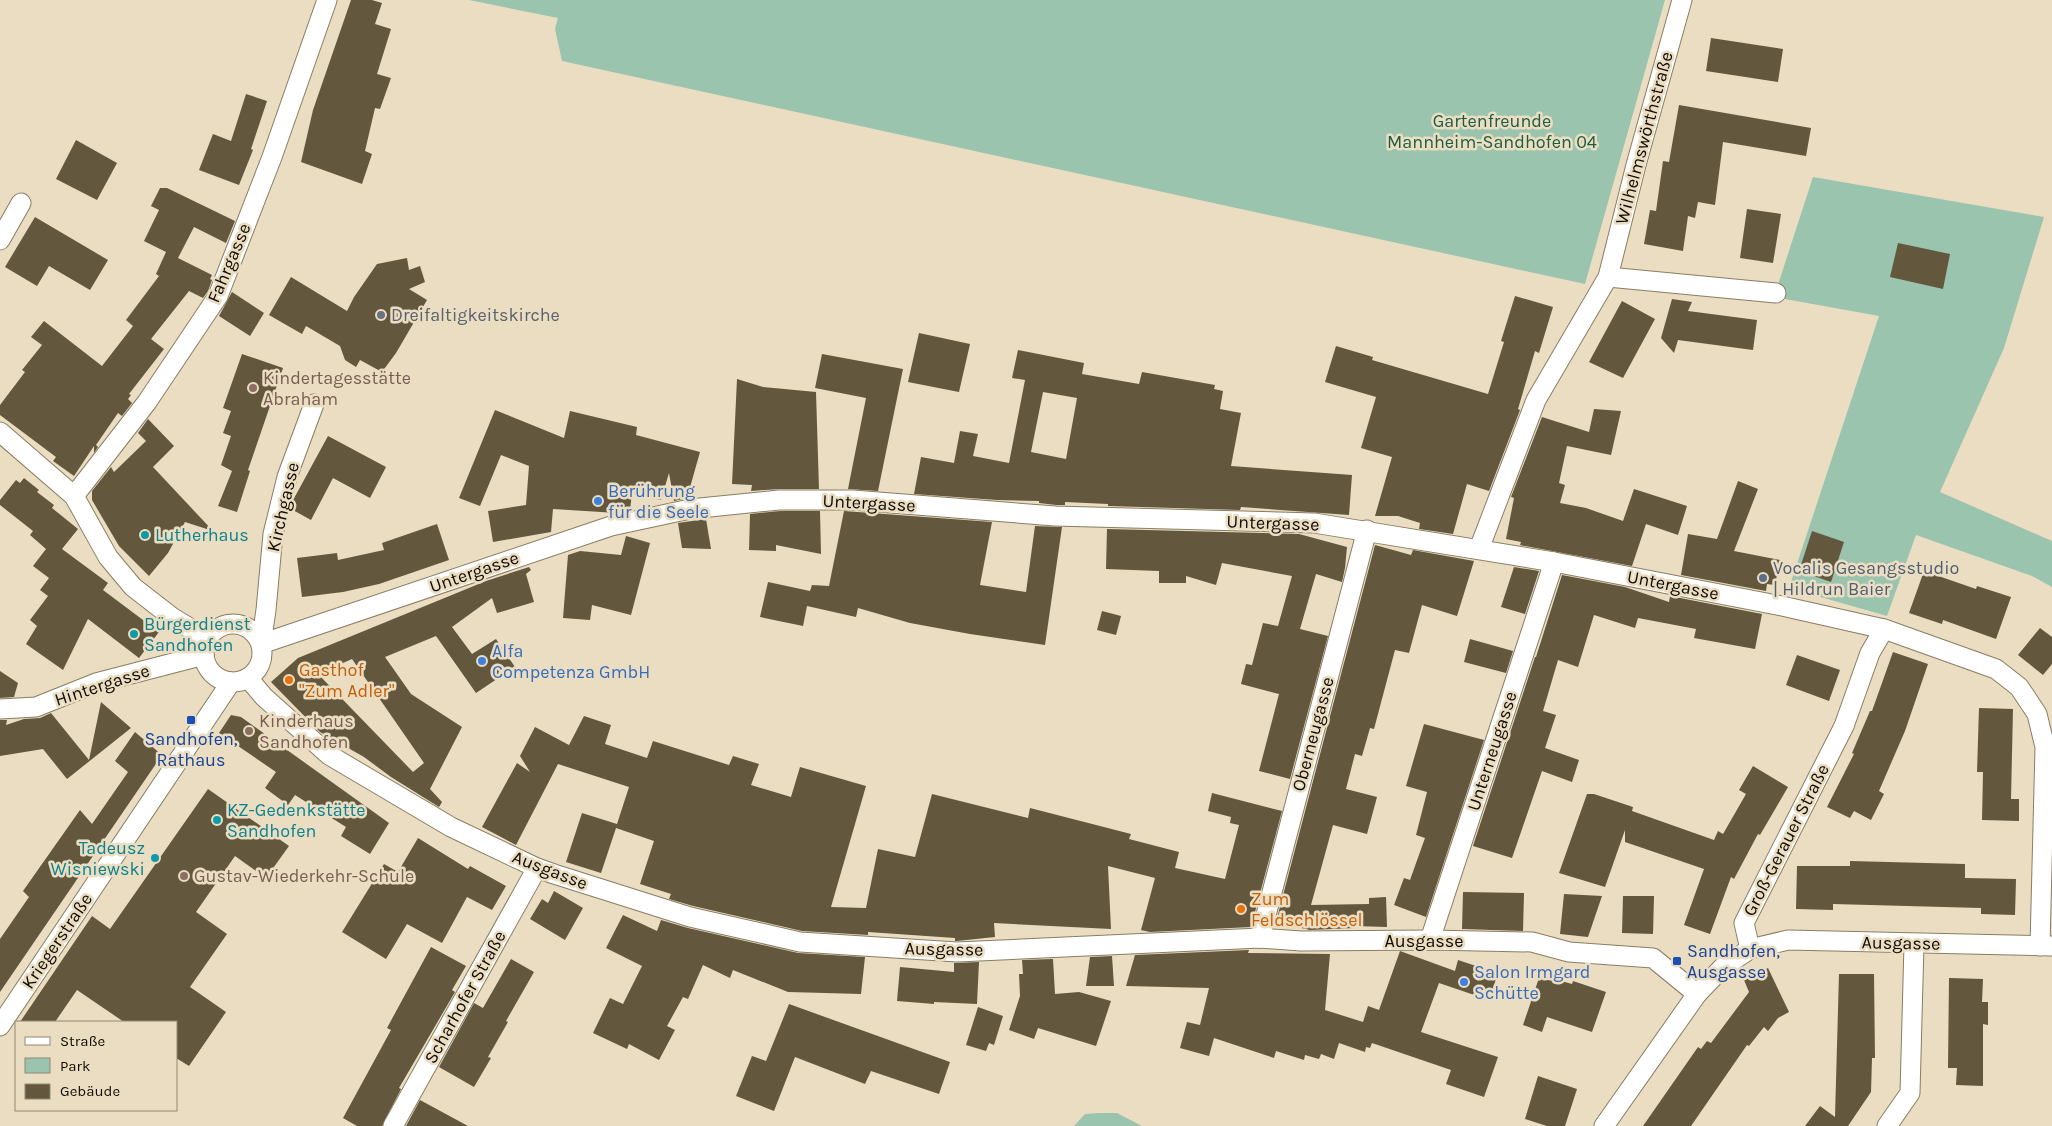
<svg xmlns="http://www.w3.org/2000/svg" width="2052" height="1126" viewBox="0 0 2052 1126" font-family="Karla,sans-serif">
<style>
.green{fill:#9bc4af}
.building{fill:#63573e;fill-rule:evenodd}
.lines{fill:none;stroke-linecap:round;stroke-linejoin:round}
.minor-casing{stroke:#897d63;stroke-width:21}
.minor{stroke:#fff;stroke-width:19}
.worship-dot{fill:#6b7280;stroke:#eaddc1;stroke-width:2}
.education-dot{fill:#8d6e63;stroke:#eaddc1;stroke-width:2}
.shop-dot{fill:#3f7fe0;stroke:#eaddc1;stroke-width:2}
.culture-dot{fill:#0f9aa8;stroke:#eaddc1;stroke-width:2}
.service-dot{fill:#5c6f8a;stroke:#eaddc1;stroke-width:2}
.food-dot{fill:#e8710a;stroke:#eaddc1;stroke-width:2}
.transit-dot{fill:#1a4fb4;stroke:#eaddc1;stroke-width:2}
.labels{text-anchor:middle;stroke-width:5;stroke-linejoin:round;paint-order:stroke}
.park-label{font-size:18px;fill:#1a5d42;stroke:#eaddc1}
.street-label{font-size:18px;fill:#0f0b03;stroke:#eaddc1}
.worship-label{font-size:18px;fill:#5b616d;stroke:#eaddc1;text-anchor:start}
.education-label{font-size:18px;fill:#785e54;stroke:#eaddc1;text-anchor:start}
.shop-label{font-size:18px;fill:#366cbe;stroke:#eaddc1;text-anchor:start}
.culture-label{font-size:18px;fill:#0d838f;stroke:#eaddc1;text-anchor:start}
.service-label{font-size:18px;fill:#4e5e75;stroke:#eaddc1;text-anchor:start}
.food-label{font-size:18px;fill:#c56008;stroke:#eaddc1;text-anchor:start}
.transit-label{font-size:18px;fill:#164399;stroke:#eaddc1}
</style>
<rect width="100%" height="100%" fill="#eaddc1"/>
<!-- green -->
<g class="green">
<polygon points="469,0 1665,0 1585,284 562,61 555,29 558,18"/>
<polygon points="1813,177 2044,217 2004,348 1940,492 2052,541 2052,587 2032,576 1916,535 1887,616 1789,588 1879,316 1774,297"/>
<polygon points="1099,1113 1117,1113 1142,1126 1074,1126 1085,1114"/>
</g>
<!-- building -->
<g class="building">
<polygon points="351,0 372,0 382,3 375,24 391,29 377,74 391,78 380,109 375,108 365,151 372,154 362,184 301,162 313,110"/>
<polygon points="1711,38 1783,49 1778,82 1706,71"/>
<polygon points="246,94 267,101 251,149 253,150 239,185 199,170 213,134 231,141"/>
<polygon points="1679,105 1811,128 1806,156 1723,142 1715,205 1698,202 1695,218 1688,216 1683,251 1644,244 1650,210 1656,211 1663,161 1669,162"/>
<polygon points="76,140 117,163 97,200 56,179"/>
<polygon points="160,188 167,188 235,221 226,243 194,227 178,258 212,275 210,279 212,280 208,291 203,298 189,291 151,339 164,349 129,394 131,395 128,399 132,403 122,416 118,413 96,445 98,447 94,453 94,446 74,476 53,461 56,457 0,415 0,405 25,372 22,370 42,345 31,337 44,321 102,366 133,326 126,320 159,276 156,274 166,252 144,241 159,210 151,206"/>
<polygon points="1747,209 1781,214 1773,263 1740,258"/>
<polygon points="35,217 108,260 90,290 49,266 37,286 5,267"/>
<polygon points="1898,243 1950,254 1943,289 1890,277"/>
<polygon points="407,258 409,270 420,266 425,282 409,289 427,300 396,353 382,372 360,360 356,367 345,360 340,346 306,326 302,334 269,315 291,277 347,311 354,297 377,264"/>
<polygon points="232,292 264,313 250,336 219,316"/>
<polygon points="1515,296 1553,307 1539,353 1535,351 1518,409 1520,410 1489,491 1467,484 1453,534 1419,529 1420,523 1398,516 1375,516 1392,457 1361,448 1376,397 1325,382 1336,346 1373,357 1372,360 1488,394 1504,342 1501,341"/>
<polygon points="1672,299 1692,302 1688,311 1757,320 1753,350 1678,340 1674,353 1661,338"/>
<polygon points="1622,301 1655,319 1623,378 1589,362"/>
<polygon points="919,333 970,344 959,392 908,382"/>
<path d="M1018,350L1084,363L1082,374L1139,384L1142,372L1215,385L1214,389L1223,391L1220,409L1241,413L1231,466L1352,475L1349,515L1241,507L1240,510L1108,506V504L1065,502V505H1056L1039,503V501L997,500L914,494L921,457L954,463L960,431L978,434L973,456L1009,463L1025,380L1012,378ZM1043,392L1077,398L1066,459L1031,452Z"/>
<polygon points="242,354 283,368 248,470 250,471 237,512 218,506 232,471 221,465 231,436 223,433 231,411 223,408"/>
<polygon points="822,354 903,369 878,491 848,489 866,398 815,388"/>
<polygon points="737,379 763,387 816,392 819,489 779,489 751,491 752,485 732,484"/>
<polygon points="1594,409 1621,411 1611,455 1567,446 1559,483 1565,485 1560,503 1586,508 1623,521 1634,489 1687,506 1678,535 1646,524 1632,566 1520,545 1521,542 1506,539 1514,498 1511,497 1542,417 1589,432"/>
<polygon points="495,410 564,438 570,411 637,427 636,435 700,452 687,498 674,501 669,473 661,500 632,493 630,510 617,513 553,509 551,532 493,542 488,511 526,505 529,466 501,455 480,506 459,498"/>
<polygon points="148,419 174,446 153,467 213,531 185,522 168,553 149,576 119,546 92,500 92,491 111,467 114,472 146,441 138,433"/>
<polygon points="328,436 386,467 370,498 333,478 311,520 291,509 292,502"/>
<polygon points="24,478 39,490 37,492 54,505 52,508 78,529 62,549 108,583 103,590 159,632 139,658 88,619 63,670 26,644 37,626 30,620 48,596 40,590 49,578 33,566 46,549 30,535 33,531 0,505 0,500 16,480 20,483"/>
<polygon points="1738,481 1758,489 1734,551 1780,560 1775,585 1767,584 1766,591 1681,575 1688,534 1717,539"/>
<polygon points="780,511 820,511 821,554 776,545 776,551 749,550 750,514"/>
<polygon points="844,511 992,522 980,585 1026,592 1035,526 1062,527 1045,645 970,634 910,623 858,608 856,617 807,606 803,626 760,617 768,582 810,591 812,585 829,586"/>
<polygon points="706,519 711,549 682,548 678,523"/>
<polygon points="437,524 449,560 379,584 343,592 302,597 297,558 337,553 338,560 384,550 382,543"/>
<polygon points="1107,529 1299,534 1347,547 1345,568 1342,582 1316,574 1300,629 1328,636 1290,779 1259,771 1279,694 1241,684 1246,664 1252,665 1263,623 1278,626 1292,576 1222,563 1216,585 1186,576 1186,583 1159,583 1159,571 1106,569"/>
<polygon points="1812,531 1844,542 1831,582 1799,571"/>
<polygon points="626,536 650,543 631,615 592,605 590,620 563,618 568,555 580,551 621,555"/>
<polygon points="1375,545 1411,555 1413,550 1474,561 1457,616 1422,605 1409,653 1395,650 1374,729 1370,728 1362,756 1355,754 1346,789 1377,797 1367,834 1333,825 1311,905 1369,904 1369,898 1386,897 1387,927 1354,926 1354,928 1310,930 1276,922"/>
<path d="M529,567L531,570L526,574L534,602L497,613L492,598L452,627L472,654L496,639L515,667L476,693L436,636L385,657L411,694L462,727L430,789L442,802L439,807L391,777L364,757L320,732L271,682L298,658L486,581ZM352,659L424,763L413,772L318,674Z"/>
<polygon points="1514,567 1539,571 1525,614 1501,607"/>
<polygon points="1924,571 1976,589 1977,586 2011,597 1996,639 1943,620 1942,624 1909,613"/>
<polygon points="1562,575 1625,587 1669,602 1670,596 1762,614 1755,649 1694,638 1696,629 1638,618 1635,628 1594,615 1578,667 1558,660 1543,711 1556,715 1545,748 1579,760 1572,782 1542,771 1512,858 1473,846 1535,657 1536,657"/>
<polygon points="1102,611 1121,616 1116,635 1097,630"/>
<polygon points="2040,628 2052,637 2052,664 2043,675 2018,655"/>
<polygon points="1470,639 1513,651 1506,673 1464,662"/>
<polygon points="1893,652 1928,664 1905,731 1879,791 1884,794 1871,820 1854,811 1850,818 1827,807 1854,754 1852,753 1870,711 1872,711"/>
<polygon points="1797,655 1840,670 1829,701 1786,685"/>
<polygon points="0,671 18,683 14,697 0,698"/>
<polygon points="101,702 131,728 67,779 43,749 0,756 0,720 7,720 6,725 24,719 40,718 51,713 89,760"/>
<polygon points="1979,708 2013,709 2011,799 2019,799 2019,821 1982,820 1983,772 1977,772"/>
<polygon points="231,715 241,717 389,823 370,854 341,836 346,827 295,795 288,805 265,788 276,772 219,733"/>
<polygon points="584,716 611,725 605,744 647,758 653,741 729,765 733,756 759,764 751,785 791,797 800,767 866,786 831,907 866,908 878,849 915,857 932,794 1028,818 1030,808 1131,834 1129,839 1179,852 1175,868 1225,879 1239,825 1230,823 1231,817 1208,811 1212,793 1282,811 1251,927 1150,932 1141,930 1155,878 1108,866 1111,929 994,923 995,937 957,941 955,941 955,938 868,932 868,935 802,931 693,906 669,899 671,894 640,884 654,841 616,828 601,873 566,862 582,813 617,824 629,787 558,764 516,845 482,827 517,763 530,772 520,756 535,727 569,745"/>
<polygon points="1424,724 1484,740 1426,917 1394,905 1404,878 1410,880 1425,838 1416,835 1427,792 1406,786"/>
<polygon points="135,732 162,755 0,992 0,939 29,897 23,891 80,810 92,824 128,772 115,761"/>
<polygon points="1753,766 1788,787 1760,835 1758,834 1734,879 1731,877 1710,934 1684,925 1704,869 1625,842 1625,830 1605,887 1559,873 1587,794 1594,794 1633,807 1632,811 1714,840 1718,831 1723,834 1746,794 1739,790"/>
<polygon points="208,789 289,846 266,878 235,856 196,912 227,934 190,987 226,1012 189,1066 176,1058 176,1022 124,1022 77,990 55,1022 20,1022 92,916 110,929"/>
<polygon points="418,838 468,869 470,866 506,886 492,910 467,897 442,943 407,924 386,959 342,932 384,864 398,872"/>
<polygon points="1850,861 1965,864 1965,878 2016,879 2015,915 1981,914 1981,908 1833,904 1833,910 1796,909 1797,866 1850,866"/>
<polygon points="554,891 583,908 565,940 530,919 542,899 548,903"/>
<polygon points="1463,892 1524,893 1523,931 1462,929"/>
<polygon points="1564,894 1602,896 1588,937 1560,934"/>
<polygon points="1623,896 1654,896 1653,934 1622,933"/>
<polygon points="623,915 657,931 661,920 688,928 798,953 865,957 861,994 788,992 733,970 730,978 703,965 688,999 683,997 667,1026 675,1030 659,1060 629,1044 627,1049 593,1033 610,998 623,1004 642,966 606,948"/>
<polygon points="431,947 466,966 452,990 455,992 399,1088 401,1089 382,1126 357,1126 343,1118 391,1030 387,1028"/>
<polygon points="1249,950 1248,953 1330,954 1325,1010 1363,1022 1368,1006 1379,1010 1400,951 1455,971 1458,960 1485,969 1484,971 1497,976 1489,1000 1439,983 1421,1032 1498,1057 1484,1097 1446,1084 1451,1070 1372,1043 1370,1048 1366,1047 1365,1052 1339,1043 1334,1059 1321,1054 1319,1059 1305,1055 1304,1060 1276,1051 1274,1058 1214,1038 1209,1056 1180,1048 1187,1022 1200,1025 1209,988 1126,986 1135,955"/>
<polygon points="1112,956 1114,986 1086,986 1090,957"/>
<polygon points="511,959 534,972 506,1021 508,1022 488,1057 491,1058 474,1087 439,1067 474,1003 483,1008"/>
<polygon points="1053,959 1055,994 1079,992 1111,1001 1096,1046 1038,1028 1034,1039 1009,1030 1020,996 1019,974 1023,974 1022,960"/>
<polygon points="979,962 977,1004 934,1002 934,1004 897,1001 900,967 954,972 954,963"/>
<polygon points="1768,968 1789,1012 1778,1018 1768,1031 1764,1027 1749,1046 1747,1045 1691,1126 1643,1126 1698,1047 1701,1049 1707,1041 1711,1043 1749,992 1744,980"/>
<polygon points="1839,974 1874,974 1875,1058 1872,1058 1871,1092 1848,1126 1805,1126 1820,1106 1835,1117"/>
<polygon points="1540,975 1572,984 1573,981 1606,992 1592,1032 1547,1017 1542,1032 1523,1025"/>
<polygon points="1949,978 1983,979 1982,1002 1988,1002 1988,1025 1983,1024 1983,1086 1956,1085 1957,1068 1948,1068"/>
<polygon points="789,1004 950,1062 939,1094 871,1071 865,1084 795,1057 774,1111 736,1096 752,1056 766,1061"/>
<polygon points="978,1007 1003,1016 994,1045 989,1043 986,1051 966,1045"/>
<polygon points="1538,1076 1577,1089 1565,1126 1547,1126 1525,1119"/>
<polygon points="420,1100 468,1126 406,1126"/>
</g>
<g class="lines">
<defs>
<g id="minor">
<polyline points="0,240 21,203"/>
<polyline points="1608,277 1776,293"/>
<polyline points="314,404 287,477 273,534 266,610 261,644 611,526 690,509 779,500 853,500 1055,516 1314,523 1554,562 1782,606 1884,629 1996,669 2019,687 2037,714 2045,747 2040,946"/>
<polyline points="0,432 74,496 108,557 133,587 173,618 208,639"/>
<polyline points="74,496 147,402 218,296 272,157 327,0"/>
<polyline points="1479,549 1536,400 1608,277 1636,165 1682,0"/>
<circle cx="233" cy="653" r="29"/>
<polyline points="248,678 264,697 329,755 451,827 537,868 554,874 690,917 800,942 957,952 1260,938 1301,941 1430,940 1532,942 1569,952 1653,958 1697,994"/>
<polyline points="0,709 36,707 96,683 204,655"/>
<polyline points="1260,938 1367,530"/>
<polyline points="1430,940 1554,562"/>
<polyline points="1750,949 1744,923 1844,726 1870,653 1884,629"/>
<polyline points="0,1026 231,682"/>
<polyline points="393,1126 537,868"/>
<polyline points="1604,1126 1697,994 1723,967 1750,949 1788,940 2051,946"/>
<polyline points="1887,1126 1910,1093 1914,944"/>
</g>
</defs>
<!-- minor casing -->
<use href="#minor" class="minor-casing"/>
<!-- minor -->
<use href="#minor" class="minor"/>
</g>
<!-- markers -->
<circle class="worship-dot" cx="381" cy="315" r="5"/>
<g class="education-dot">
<circle cx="253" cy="388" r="5"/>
<circle cx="249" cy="731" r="5"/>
<circle cx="184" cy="876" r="5"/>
</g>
<g class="shop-dot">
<circle cx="598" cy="501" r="5"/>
<circle cx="482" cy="661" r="5"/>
<circle cx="1464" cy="982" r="5"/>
</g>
<g class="culture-dot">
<circle cx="145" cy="535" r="5"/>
<circle cx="134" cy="634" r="5"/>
<circle cx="217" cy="820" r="5"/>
<circle cx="155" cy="858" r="5"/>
</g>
<circle class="service-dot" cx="1763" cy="578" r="5"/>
<g class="food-dot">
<circle cx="289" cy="680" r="5"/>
<circle cx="1241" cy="909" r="5"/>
</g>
<g class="transit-dot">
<rect x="186" y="715" width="10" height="10" rx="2.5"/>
<rect x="1672" y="956" width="10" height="10" rx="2.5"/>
</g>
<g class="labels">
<!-- park labels -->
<g class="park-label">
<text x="1492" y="127">Gartenfreunde<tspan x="1492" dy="21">Mannheim-Sandhofen 04</tspan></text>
</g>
<!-- street labels -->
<g class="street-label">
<text transform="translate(1644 138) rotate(-75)" y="6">Wilhelmswörthstraße</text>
<text transform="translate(229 263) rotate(-67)" y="6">Fahrgasse</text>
<text transform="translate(869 503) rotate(3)" y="6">Untergasse</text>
<text transform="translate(283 507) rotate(-77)" y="6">Kirchgasse</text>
<text transform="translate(1273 523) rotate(2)" y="6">Untergasse</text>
<text transform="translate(474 572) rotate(-19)" y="6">Untergasse</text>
<text transform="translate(1673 585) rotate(11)" y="6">Untergasse</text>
<text transform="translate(102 685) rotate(-18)" y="6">Hintergasse</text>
<text transform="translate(1313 734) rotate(-75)" y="6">Oberneugasse</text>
<text transform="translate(1492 751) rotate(-72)" y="6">Unterneugasse</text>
<text transform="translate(1786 840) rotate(-63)" y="6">Groß-Gerauer Straße</text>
<text transform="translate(550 870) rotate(21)" y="6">Ausgasse</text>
<text transform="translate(57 941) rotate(-56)" y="6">Kriegerstraße</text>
<text x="1424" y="947">Ausgasse</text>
<text transform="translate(1901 943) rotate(1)" y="6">Ausgasse</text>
<text transform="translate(944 949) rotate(1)" y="6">Ausgasse</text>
<text transform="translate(465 997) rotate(-61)" y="6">Scharhofer Straße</text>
</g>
<!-- worship labels -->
<g class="worship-label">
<text x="391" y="321">Dreifaltigkeitskirche</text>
</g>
<!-- education labels -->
<g class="education-label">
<text x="263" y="384">Kindertagesstätte<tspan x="263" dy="21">Abraham</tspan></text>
<text x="259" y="727">Kinderhaus<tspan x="259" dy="21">Sandhofen</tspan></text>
<text x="194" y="882">Gustav-Wiederkehr-Schule</text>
</g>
<!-- shop labels -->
<g class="shop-label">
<text x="608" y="497">Berührung<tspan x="608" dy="21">für die Seele</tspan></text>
<text x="492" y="657">Alfa<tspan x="492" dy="21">Competenza GmbH</tspan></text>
<text x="1474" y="978">Salon Irmgard<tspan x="1474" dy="21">Schütte</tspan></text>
</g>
<!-- culture labels -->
<g class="culture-label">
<text x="155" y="541">Lutherhaus</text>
<text x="144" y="630">Bürgerdienst<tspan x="144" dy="21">Sandhofen</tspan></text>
<text x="227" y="816">KZ-Gedenkstätte<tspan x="227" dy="21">Sandhofen</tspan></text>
<text x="145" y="854" text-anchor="end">Tadeusz<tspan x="145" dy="21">Wisniewski</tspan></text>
</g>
<!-- service labels -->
<g class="service-label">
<text x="1773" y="574">Vocalis Gesangsstudio<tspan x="1773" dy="21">| Hildrun Baier</tspan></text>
</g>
<!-- food labels -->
<g class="food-label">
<text x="299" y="676">Gasthof<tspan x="299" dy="21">"Zum Adler"</tspan></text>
<text x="1251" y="905">Zum<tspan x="1251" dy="21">Feldschlössel</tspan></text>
</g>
<!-- transit labels -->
<g class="transit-label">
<text x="191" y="745">Sandhofen,<tspan x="191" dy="21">Rathaus</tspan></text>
<text x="1687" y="957" text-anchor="start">Sandhofen,<tspan x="1687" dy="21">Ausgasse</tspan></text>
</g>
</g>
<!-- legend -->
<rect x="15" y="1021" width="162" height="90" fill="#eaddc1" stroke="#928975"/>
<rect x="25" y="1037" width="25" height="8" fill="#ffffff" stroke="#928975"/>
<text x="60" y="1046" font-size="15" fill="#0f0b03">Straße</text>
<rect x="25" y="1058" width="25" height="15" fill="#9bc4af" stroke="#928975"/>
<text x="60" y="1071" font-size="15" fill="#0f0b03">Park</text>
<rect x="25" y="1084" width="25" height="15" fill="#63573e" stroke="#928975"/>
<text x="60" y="1096" font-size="15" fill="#0f0b03">Gebäude</text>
</svg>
